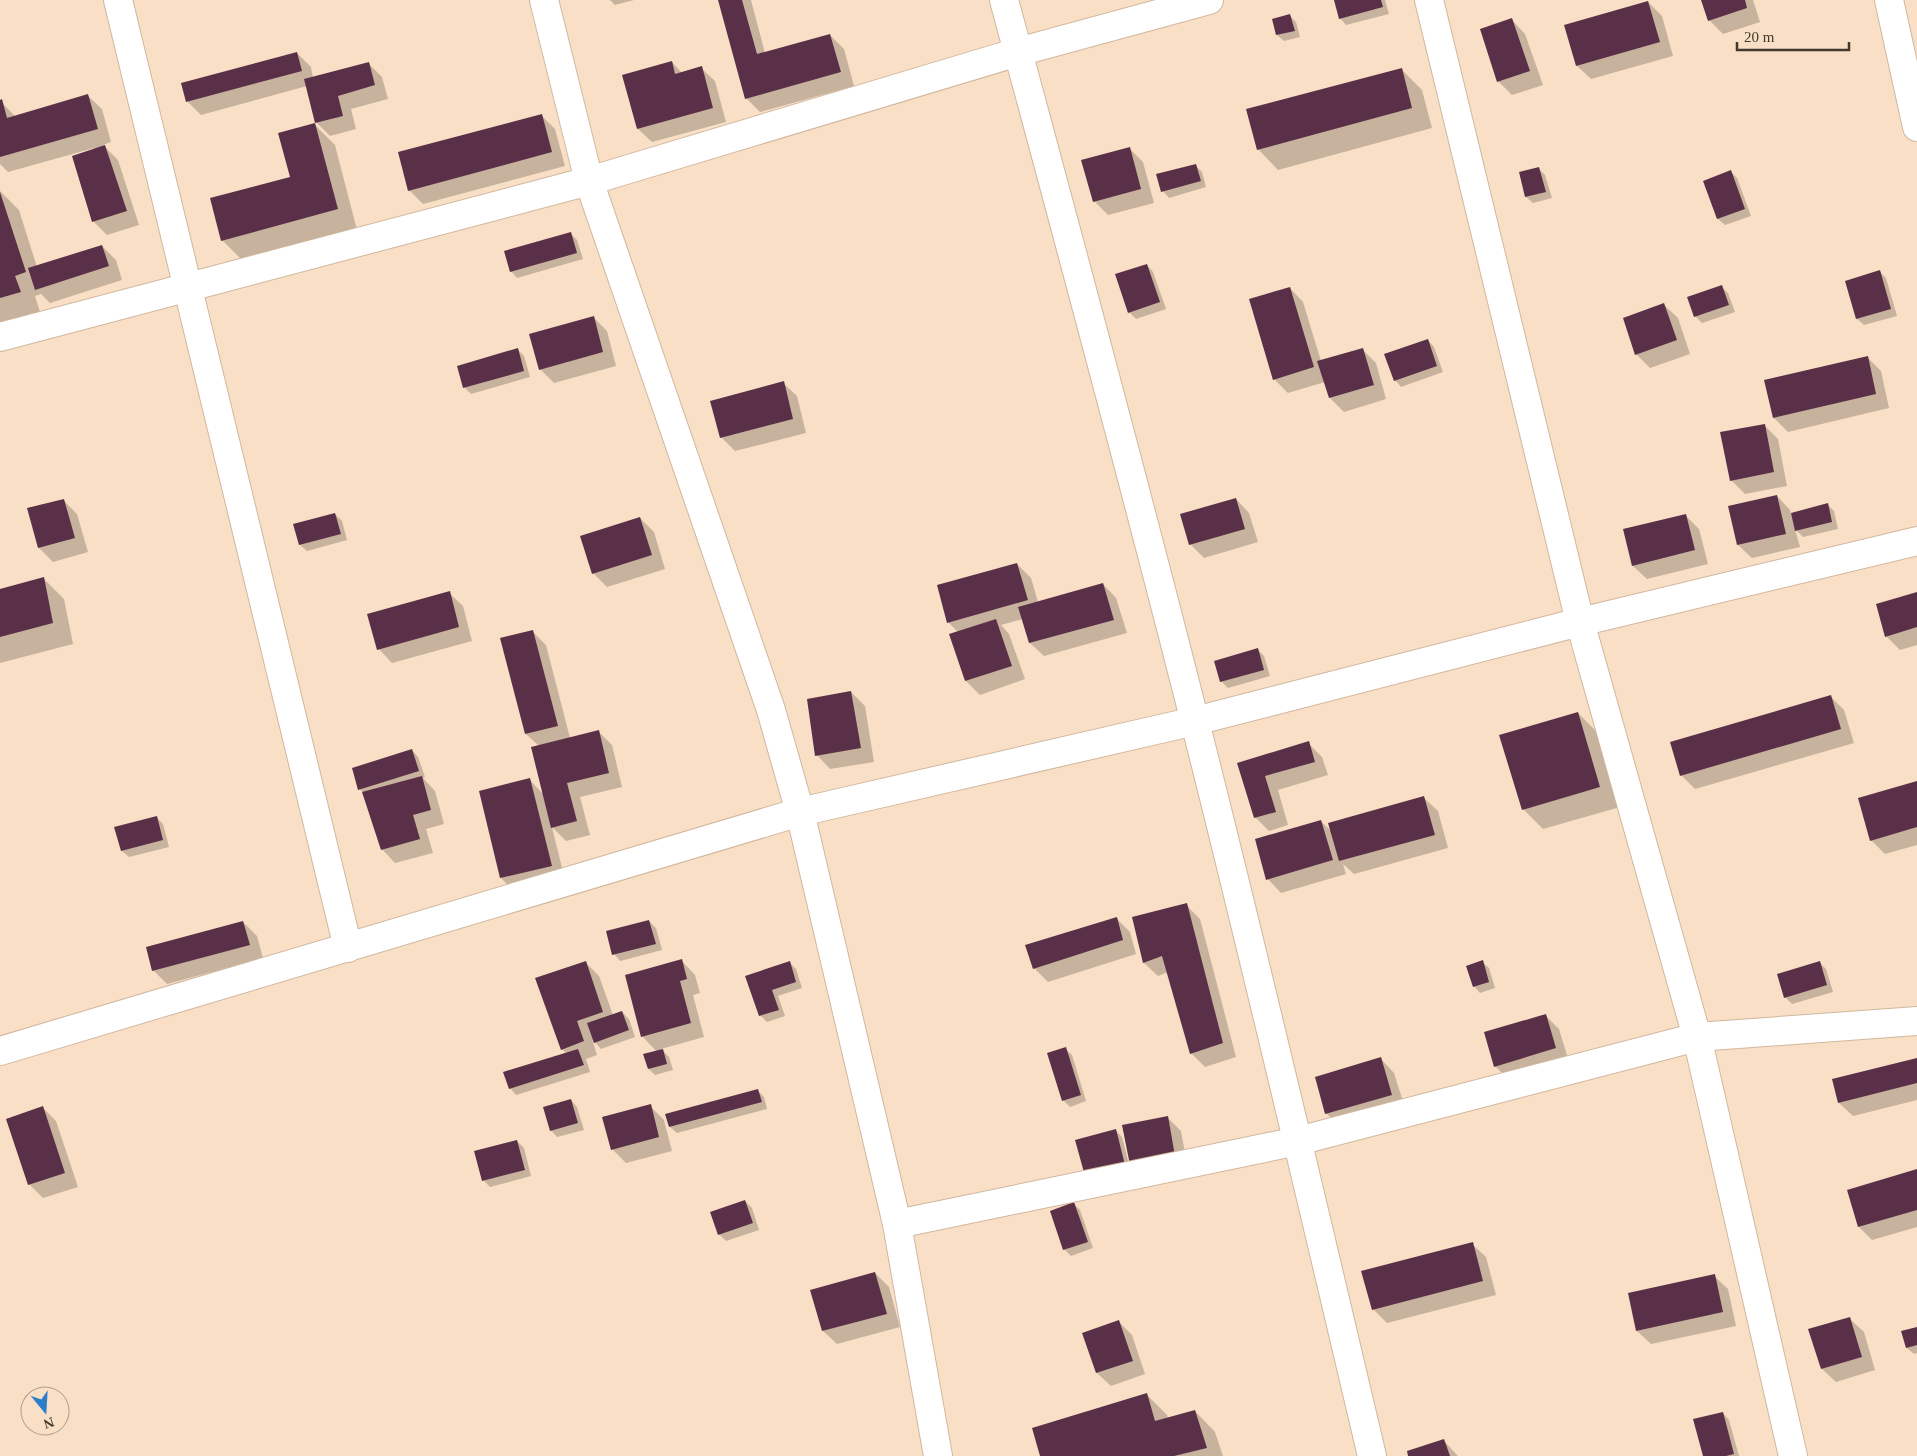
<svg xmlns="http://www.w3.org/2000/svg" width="1917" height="1456" viewBox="0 0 1917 1456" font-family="'Times New Roman',serif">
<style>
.shadow{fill:#0003}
.building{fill:#593047}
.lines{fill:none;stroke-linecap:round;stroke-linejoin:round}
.street-casing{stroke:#d1b79e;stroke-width:30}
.street{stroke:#fff;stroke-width:28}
</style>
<rect width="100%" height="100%" fill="#f9dfc5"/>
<!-- shadow -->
<g class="shadow">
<polygon points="610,0 634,0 615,5"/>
<polygon points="719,0 751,0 765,53 830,35 844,49 854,86 760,112 746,98"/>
<polygon points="1335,0 1385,0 1389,14 1346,25 1340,18"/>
<polygon points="1703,0 1753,0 1760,22 1723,34 1709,20"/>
<polygon points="1648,2 1662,16 1673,56 1591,79 1577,66"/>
<polygon points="1289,15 1296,22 1300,37 1284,41 1277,35 1273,19"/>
<polygon points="1512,20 1525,34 1543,85 1512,95 1498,81"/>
<polygon points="297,53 311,67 313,78 368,63 382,77 388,99 351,109 356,129 330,136 316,122 307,86 201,115 187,101"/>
<polygon points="672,62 682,73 701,68 715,81 726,122 652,142 638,129"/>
<polygon points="1401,69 1422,90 1432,128 1278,170 1258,149"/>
<polygon points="88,96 102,109 111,142 103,145 118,160 139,225 107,235 94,222 73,157 94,150 94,148 8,172 0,164 0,101 16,117"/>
<polygon points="542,116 555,129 565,166 423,204 409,190"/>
<polygon points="314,124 335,145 357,230 243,261 222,240 291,177"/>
<polygon points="1129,148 1143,162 1154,203 1108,215 1094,201"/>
<polygon points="1195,165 1202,172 1206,187 1169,198 1163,191"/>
<polygon points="1539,169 1545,175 1552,198 1533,203 1526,197"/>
<polygon points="1731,172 1737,178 1751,216 1725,225 1718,219 1705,181"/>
<polygon points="0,191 19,210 37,267 102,246 116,260 122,280 50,303 41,294 35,296 40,312 0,325"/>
<polygon points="570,233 577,240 583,259 517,278 511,271"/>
<polygon points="1147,265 1153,272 1166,309 1136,319 1129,312"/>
<polygon points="1880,272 1886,278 1897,316 1864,325 1857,319 1846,281"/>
<polygon points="1721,287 1728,293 1735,312 1702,323 1695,316"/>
<polygon points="1290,288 1303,302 1321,361 1362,349 1376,363 1386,399 1344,412 1330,398 1325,382 1288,393 1274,379"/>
<polygon points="1664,305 1678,318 1690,354 1650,368 1636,354"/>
<polygon points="593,317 607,331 616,366 554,383 540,369"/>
<polygon points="1428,340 1434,347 1443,372 1401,387 1395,380"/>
<polygon points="518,350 524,356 530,377 471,394 464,387"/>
<polygon points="1867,357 1881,371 1889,408 1788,432 1774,418 1765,381"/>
<polygon points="783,383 797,396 806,433 735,451 721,437"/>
<polygon points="1764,425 1778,439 1787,486 1745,494 1731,480"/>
<polygon points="1777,496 1790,510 1791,514 1828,505 1834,511 1838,529 1803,537 1795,529 1800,547 1752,558 1738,545"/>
<polygon points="1236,499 1249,513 1258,542 1204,558 1190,544"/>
<polygon points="63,500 77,514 88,552 53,562 39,548"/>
<polygon points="335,514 342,521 347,540 307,551 300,545"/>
<polygon points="1685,515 1699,529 1708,564 1647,579 1633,566"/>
<polygon points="640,518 654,532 665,569 607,587 593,573"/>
<polygon points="1017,564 1031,578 1038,602 1103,584 1116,598 1127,633 1044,656 1030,643 1023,619 1001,625 1009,634 1025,679 980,695 966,681 951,635 959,633 948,622"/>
<polygon points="44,579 64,599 73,644 0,663 0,590"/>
<polygon points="449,593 463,606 472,641 392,663 379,649"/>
<polygon points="1917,593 1917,645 1900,650 1886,636"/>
<polygon points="532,631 546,645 570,738 598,731 612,745 622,787 580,797 590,835 566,841 552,827 565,880 515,892 501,878 480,792 530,780 543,794 539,746 526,734"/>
<polygon points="1258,650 1264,656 1270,676 1228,688 1221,681"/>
<polygon points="851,692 865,706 874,762 830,769 817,755"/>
<polygon points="1830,696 1844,710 1854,743 1695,789 1682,776 1671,743"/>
<polygon points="1578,713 1599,734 1620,807 1543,829 1523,809"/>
<polygon points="1308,743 1322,757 1328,775 1278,790 1288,825 1269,831 1255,817 1239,763"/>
<polygon points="412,750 418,757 425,777 423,778 435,791 444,824 426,829 433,853 395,863 382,849 364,794 360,789"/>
<polygon points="1917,783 1917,845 1885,854 1871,840"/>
<polygon points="1424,798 1438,811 1448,848 1354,874 1343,864 1346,874 1281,893 1268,879 1321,821 1332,832"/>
<polygon points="156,817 163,824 169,847 129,857 122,851"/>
<polygon points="1186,905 1200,919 1236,1057 1205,1067 1191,1053 1168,972 1158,976 1144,963 1133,918"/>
<polygon points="1116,918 1130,932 1136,954 1048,982 1034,968"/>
<polygon points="649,921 656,928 662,950 620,961 614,954"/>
<polygon points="243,922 257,936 263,958 167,984 153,970"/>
<polygon points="682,961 695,975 700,993 693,995 704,1037 661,1049 669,1057 673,1070 655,1075 649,1069 657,1052 642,1036"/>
<polygon points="585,962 599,976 613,1015 622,1012 629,1019 635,1037 601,1049 592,1039 597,1055 586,1059 590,1072 516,1095 510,1088 567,1054 562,1049"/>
<polygon points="789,962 796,969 802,988 778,996 785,1016 767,1022 760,1015 747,977"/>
<polygon points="1482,962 1489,968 1495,988 1480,993 1474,986"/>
<polygon points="1820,963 1826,969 1833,992 1792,1004 1785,997"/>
<polygon points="1545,1015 1559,1029 1569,1062 1509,1080 1495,1066"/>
<polygon points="1065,1049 1072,1055 1086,1101 1070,1107 1063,1100"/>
<polygon points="1381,1059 1394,1073 1405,1108 1340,1127 1326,1113"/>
<polygon points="1917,1059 1917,1100 1853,1116 1839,1103"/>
<polygon points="757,1090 764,1097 767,1109 677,1133 670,1127"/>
<polygon points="571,1100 577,1107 584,1130 557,1137 551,1130"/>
<polygon points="650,1106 664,1120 672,1151 626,1163 612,1149"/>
<polygon points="43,1108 56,1121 78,1187 43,1198 29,1184"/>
<polygon points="1167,1117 1181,1131 1188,1170 1131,1164"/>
<polygon points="1115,1130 1122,1137 1131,1172 1092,1182"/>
<polygon points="517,1141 524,1148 531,1176 490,1187 484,1181"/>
<polygon points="1917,1170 1917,1227 1872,1240 1859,1227"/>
<polygon points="745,1201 752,1208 759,1230 726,1241 719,1234"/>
<polygon points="1074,1204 1080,1210 1093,1248 1071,1256 1064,1249"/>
<polygon points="1472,1244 1486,1257 1496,1295 1387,1323 1373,1309"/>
<polygon points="875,1273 889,1287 900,1327 837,1344 823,1331"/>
<polygon points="1714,1276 1728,1289 1736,1326 1651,1344 1637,1331"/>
<polygon points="1850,1319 1864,1332 1875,1370 1836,1382 1822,1369"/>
<polygon points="1118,1321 1132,1335 1145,1374 1111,1386 1097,1373"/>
<polygon points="1917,1328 1917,1353 1914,1354 1907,1348"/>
<polygon points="1147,1395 1167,1415 1168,1419 1195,1411 1215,1432 1223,1456 1042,1456"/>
<polygon points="1723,1413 1729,1420 1739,1456 1704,1456"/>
<polygon points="1444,1441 1458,1456 1410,1456"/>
</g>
<!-- building -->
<g class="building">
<polygon points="718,0 742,0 757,54 830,34 841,72 745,99"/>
<polygon points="1334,0 1381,0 1383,7 1339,19"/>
<polygon points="1701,0 1745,0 1747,8 1708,21"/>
<polygon points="1648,1 1660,42 1576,66 1564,25"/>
<polygon points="1290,14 1295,31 1276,35 1272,19"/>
<polygon points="1512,18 1530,71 1497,82 1480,29"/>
<polygon points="297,52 302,71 186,102 181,83"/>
<polygon points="672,61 675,74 702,66 713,108 637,129 622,75"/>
<polygon points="369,62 375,85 338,96 343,116 315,123 304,79"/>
<polygon points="1402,68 1412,108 1257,150 1246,109"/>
<polygon points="88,94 98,129 0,157 0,100 2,99 7,118"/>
<polygon points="542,114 552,152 408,191 398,152"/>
<polygon points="315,123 338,209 221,241 210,198 290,177 278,133"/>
<polygon points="105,145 127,211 92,222 72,156"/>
<polygon points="1130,147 1141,189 1093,202 1081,160"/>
<polygon points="1196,164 1201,181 1161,192 1156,174"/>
<polygon points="1539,167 1546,192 1525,197 1519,172"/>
<polygon points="1731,170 1745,209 1717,219 1703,181"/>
<polygon points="0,192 26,272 15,276 21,292 0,298"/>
<polygon points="571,232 577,253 510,272 504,251"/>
<polygon points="102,245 109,266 35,290 28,268"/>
<polygon points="1147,264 1160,302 1128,313 1115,274"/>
<polygon points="1880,270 1891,309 1856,319 1845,281"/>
<polygon points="1722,285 1729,305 1694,317 1687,297"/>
<polygon points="1290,287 1314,367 1273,380 1249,299"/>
<polygon points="1664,303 1677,340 1635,355 1623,318"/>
<polygon points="594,316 603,352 539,370 529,334"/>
<polygon points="1428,339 1437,366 1394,381 1384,354"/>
<polygon points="518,348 524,371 463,388 457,366"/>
<polygon points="1363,348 1374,385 1329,398 1317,361"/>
<polygon points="1868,356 1876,394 1773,418 1764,380"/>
<polygon points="784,381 793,419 720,438 710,401"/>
<polygon points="1765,424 1774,472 1730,481 1720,432"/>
<polygon points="1777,495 1786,534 1737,545 1728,506"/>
<polygon points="1236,498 1245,529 1189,545 1180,514"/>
<polygon points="64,499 75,538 38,548 27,508"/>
<polygon points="1828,503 1832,522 1795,531 1791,513"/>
<polygon points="335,513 341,534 299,545 293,524"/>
<polygon points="1686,514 1695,550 1632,566 1623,529"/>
<polygon points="640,517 652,555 592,574 580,536"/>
<polygon points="1017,563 1028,600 947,623 937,585"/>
<polygon points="44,577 53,623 0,637 0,589"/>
<polygon points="1103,583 1114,620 1029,643 1018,607"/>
<polygon points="450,591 459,627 377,650 367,614"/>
<polygon points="1917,592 1917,627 1885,637 1876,604"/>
<polygon points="996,619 1012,666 965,681 949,634"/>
<polygon points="533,630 558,726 525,734 500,638"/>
<polygon points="1258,648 1264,670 1220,682 1214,661"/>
<polygon points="851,691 861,748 815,756 807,699"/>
<polygon points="1831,695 1841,729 1680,776 1670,742"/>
<polygon points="1578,712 1600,787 1522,810 1499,735"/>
<polygon points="599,730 609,773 567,783 577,821 551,828 531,747"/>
<polygon points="1309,741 1315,762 1265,776 1276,812 1254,818 1237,763"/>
<polygon points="412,749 419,771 358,790 352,768"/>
<polygon points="422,776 431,810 413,815 420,839 381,850 362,792"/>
<polygon points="530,778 552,866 500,878 479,791"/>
<polygon points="1917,781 1917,827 1870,841 1858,798"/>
<polygon points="1424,796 1435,835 1339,861 1328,823"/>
<polygon points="157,816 163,840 121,851 114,827"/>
<polygon points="1321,820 1333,860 1266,880 1255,839"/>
<polygon points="1187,903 1223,1043 1190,1054 1162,956 1143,963 1132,917"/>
<polygon points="1117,917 1123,940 1033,969 1025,945"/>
<polygon points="649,920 656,944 612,955 606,931"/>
<polygon points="243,921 250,945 152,971 146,947"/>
<polygon points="682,959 687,979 680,981 691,1023 641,1037 625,975"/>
<polygon points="1483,960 1489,982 1473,987 1466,966"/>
<polygon points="586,961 603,1012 577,1021 584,1041 561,1050 535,978"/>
<polygon points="790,961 796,982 772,990 779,1010 759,1016 745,976"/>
<polygon points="1820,961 1827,985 1784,998 1777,974"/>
<polygon points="622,1011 629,1030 594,1043 587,1023"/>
<polygon points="1546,1014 1556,1048 1494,1067 1484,1032"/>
<polygon points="1066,1047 1081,1095 1062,1101 1047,1053"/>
<polygon points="578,1049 584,1065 509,1089 503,1072"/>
<polygon points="663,1049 667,1064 648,1069 643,1054"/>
<polygon points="1381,1057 1392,1095 1325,1114 1315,1077"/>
<polygon points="1917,1058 1917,1083 1838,1103 1832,1079"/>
<polygon points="758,1089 762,1102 669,1127 665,1114"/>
<polygon points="571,1099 578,1123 550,1131 543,1107"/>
<polygon points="651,1104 659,1137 611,1150 602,1117"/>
<polygon points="43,1106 65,1173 28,1185 6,1119"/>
<polygon points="1168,1116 1175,1156 1130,1165 1122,1125"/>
<polygon points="1116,1129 1125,1165 1085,1176 1075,1140"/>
<polygon points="517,1140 525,1170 482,1181 474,1151"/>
<polygon points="1917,1169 1917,1210 1858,1227 1847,1190"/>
<polygon points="745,1200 753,1223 718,1235 710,1212"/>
<polygon points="1074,1202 1088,1242 1063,1250 1050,1211"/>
<polygon points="1473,1242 1483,1281 1372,1310 1361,1271"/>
<polygon points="875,1272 887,1314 822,1331 810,1290"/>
<polygon points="1715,1274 1723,1312 1636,1331 1628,1293"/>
<polygon points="1850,1317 1862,1357 1821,1369 1808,1329"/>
<polygon points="1119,1320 1133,1361 1096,1373 1082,1333"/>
<polygon points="1917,1327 1917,1345 1906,1348 1901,1331"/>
<polygon points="1147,1393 1155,1421 1195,1410 1207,1448 1174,1456 1040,1456 1032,1428"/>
<polygon points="1723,1412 1734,1454 1726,1456 1703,1456 1693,1419"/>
<polygon points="1444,1439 1450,1456 1408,1456 1407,1451"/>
</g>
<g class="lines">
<defs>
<g id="street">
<polyline points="118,0 348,948"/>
<polyline points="544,0 589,181 771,710 800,812 897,1224 938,1456"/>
<path d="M1004,0C1069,240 1134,481 1195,722C1257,966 1314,1211 1372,1456"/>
<polyline points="1429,0 1580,622 1697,1037 1793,1456"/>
<polyline points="1889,0 1917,127"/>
<polyline points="0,337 589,181 1018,52 1209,0"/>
<polyline points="0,1051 800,812 1195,721 1580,622 1917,541"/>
<polyline points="897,1224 1298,1141 1697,1037 1917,1021"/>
</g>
</defs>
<!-- street casing -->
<use href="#street" class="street-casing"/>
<!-- street -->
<use href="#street" class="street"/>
</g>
<!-- north arrow -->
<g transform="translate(45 1411) rotate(162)"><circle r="24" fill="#f9dfc5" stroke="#b09d89"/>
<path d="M0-4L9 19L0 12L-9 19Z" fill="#2c7ecd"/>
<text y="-8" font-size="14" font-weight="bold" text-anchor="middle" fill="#43392e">N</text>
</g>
<!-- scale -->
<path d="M1737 42v8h112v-8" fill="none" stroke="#43392e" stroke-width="2.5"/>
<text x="1744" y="42" font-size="15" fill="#43392e" stroke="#f9dfc5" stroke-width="4" paint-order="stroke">20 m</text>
</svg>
